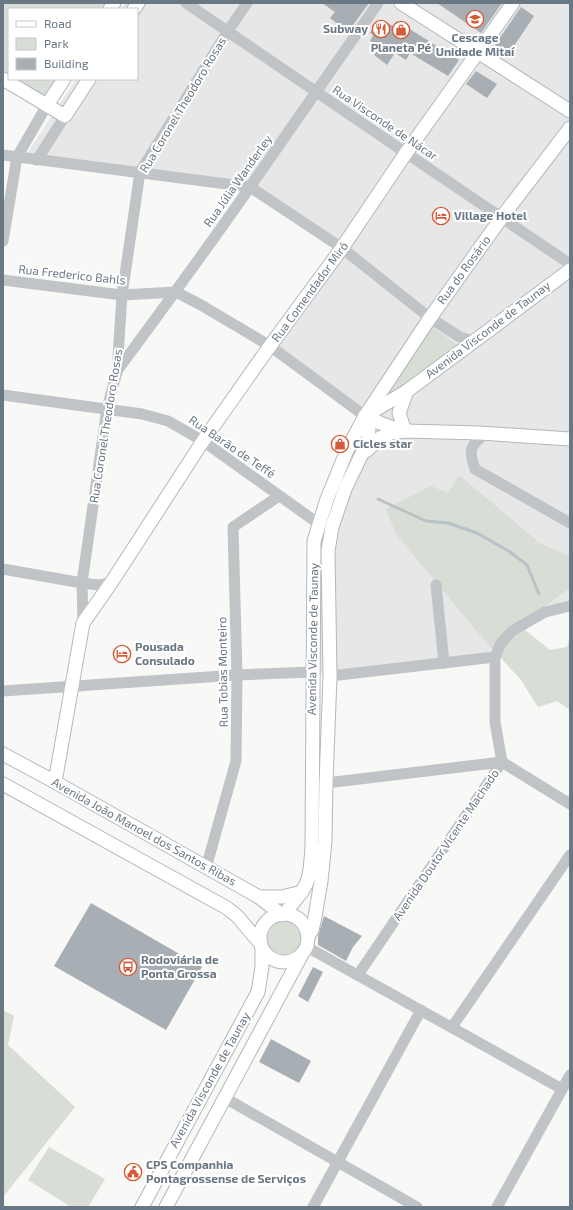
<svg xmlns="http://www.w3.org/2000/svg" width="573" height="1210" viewBox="0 0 573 1210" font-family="'Exo 2',sans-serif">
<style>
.built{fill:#e6e7e6}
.green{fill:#d8ddd5}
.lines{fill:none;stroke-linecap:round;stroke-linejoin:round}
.stream{stroke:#b8c3c6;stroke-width:3}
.building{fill:#a8afb4}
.major-casing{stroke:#b4b8bb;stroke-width:15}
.minor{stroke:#c0c4c7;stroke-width:11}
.major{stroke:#fff;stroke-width:13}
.labels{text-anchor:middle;stroke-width:4;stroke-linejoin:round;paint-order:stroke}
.poi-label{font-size:12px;font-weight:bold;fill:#6a7884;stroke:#fff;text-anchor:start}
.street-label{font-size:12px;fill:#6a7884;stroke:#fff}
</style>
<rect width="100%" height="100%" fill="#f8f8f6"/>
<!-- built -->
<polygon class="built" points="125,3 570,3 570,605 545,611 494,656 330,675 313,671 315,541 368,411 273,344 341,248 249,189 22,161 76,79 137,79 137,9 121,9"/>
<!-- green -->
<g class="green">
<polygon points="3,3 118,3 114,9 9,9 9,79 67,79 50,105 3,76"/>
<polygon points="431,326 459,346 385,399"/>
<polygon points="459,475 541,544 570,556 570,588 519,625 550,650 567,647 570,637 570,710 557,701 538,707 521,680 480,635 396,534 386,509 431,486 448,493"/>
<circle cx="284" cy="938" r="19"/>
<polygon points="3,1010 14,1016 8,1045 75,1107 3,1197"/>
<polygon points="49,1147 105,1179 88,1207 71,1207 28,1180"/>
</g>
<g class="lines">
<!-- stream -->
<polyline class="stream" points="378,499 426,521 448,523 477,533 510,552 527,565 539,594"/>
</g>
<!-- building -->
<g class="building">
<polygon points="322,3 369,3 348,32 330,18 335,12"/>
<polygon points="437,3 502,3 481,33"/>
<polygon points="521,7 534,16 508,55 495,45"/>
<polygon points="382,20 393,26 397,21 459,60 448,76 410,53 406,60 395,53 387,65 374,55 380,47 370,41 373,35 370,33 376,22 379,24"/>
<polygon points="476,71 497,84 487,98 466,84"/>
<polygon points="91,903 202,967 166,1030 54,966"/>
<polygon points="324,916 362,936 353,947 346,961 318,945 318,936"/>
<polygon points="313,967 323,972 308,1002 298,996"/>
<polygon points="271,1039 311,1061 299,1083 259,1062"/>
</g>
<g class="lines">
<defs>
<g id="major">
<polyline points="401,3 570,111"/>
<polyline points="110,9 114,3"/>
<polyline points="134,9 138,3"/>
<polyline points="3,79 65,116 89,79"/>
<polyline points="47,105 64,79"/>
<polyline points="367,413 430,318 502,217 570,128"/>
<polyline points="365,416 380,423 402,431"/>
<polyline points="405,431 399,413 407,391"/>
<polyline points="366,451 380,438 391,433 405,431 480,433 570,439"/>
<polyline points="3,754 55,782 259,897 282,915"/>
<polyline points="55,782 83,623 111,583 203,441 270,346 342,248 406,153 513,3"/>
<polyline points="3,784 227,908 237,916 260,943"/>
<polyline points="259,897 282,897 302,892"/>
<circle cx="284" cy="938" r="24"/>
<path d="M285,914C291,904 303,893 307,882C311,872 311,858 312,847L314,541L327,499L348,448L365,416L407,391L570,270"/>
<polyline points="308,936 312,930 315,917 321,881 325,841 326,783 330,676 328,551 332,527 345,489 368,441 369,428 365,416"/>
<polyline points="142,1207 258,992 262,967 262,949"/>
<polyline points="166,1207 301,956"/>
</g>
</defs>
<!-- major casing -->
<use href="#major" class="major-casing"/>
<!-- minor -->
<g class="minor">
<polyline points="186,3 406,153 570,264"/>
<polyline points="3,155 250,187 342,248 430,318 460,337 474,341"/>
<polyline points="37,160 65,116"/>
<polyline points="3,241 17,157 47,105"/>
<polyline points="3,280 122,295 176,292 201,305 270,346 365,416"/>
<path d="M117,371C162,310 207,249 250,187C293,126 335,64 378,3"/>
<polyline points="3,395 142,414 168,421 203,441 319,524"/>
<path d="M486,433C470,446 468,449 475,469L570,523"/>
<polyline points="3,569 82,583 98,585 111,583"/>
<polyline points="436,585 444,663"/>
<polyline points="83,623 82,583 107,408 117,372 122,295 140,172 228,31 247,3"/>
<polyline points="330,676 495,657"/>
<polyline points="3,691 237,675 312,672"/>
<polyline points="326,783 502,762 570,804"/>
<polyline points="206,868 236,761 237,675 233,527 279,496"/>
<polyline points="307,947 562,1089"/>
<polyline points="358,975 502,762 495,722 495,657 501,643 512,631 545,612 570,606"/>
<polyline points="452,1027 570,855"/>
<polyline points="225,1098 417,1207"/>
<polyline points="313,1207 421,1010"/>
<polyline points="497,1207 570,1075"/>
</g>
<!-- major -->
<use href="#major" class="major"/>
</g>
<!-- icons -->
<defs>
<symbol id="university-ring" viewBox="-11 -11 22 22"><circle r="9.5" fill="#fff" stroke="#d55c39" stroke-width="1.5"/><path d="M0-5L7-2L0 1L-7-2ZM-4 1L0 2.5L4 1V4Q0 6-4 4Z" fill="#d55c39"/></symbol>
<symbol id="restaurant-ring" viewBox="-11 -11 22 22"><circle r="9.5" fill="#fff" stroke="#d55c39" stroke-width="1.5"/><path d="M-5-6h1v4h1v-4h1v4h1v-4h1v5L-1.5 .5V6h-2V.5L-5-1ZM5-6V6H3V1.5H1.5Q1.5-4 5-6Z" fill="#d55c39"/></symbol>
<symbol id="shop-ring" viewBox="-11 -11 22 22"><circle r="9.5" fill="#fff" stroke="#d55c39" stroke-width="1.5"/><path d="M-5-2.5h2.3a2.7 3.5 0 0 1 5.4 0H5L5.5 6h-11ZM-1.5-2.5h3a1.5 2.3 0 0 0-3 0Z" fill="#d55c39"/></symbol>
<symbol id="hotel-ring" viewBox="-11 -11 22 22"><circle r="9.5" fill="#fff" stroke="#d55c39" stroke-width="1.5"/><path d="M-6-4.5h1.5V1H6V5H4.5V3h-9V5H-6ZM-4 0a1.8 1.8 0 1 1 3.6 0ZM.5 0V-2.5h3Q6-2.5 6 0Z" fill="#d55c39"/></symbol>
<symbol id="bus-ring" viewBox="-11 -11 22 22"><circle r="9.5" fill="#fff" stroke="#d55c39" stroke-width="1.5"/><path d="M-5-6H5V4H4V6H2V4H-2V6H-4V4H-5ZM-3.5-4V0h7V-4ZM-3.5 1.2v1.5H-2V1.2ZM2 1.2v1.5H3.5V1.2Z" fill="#d55c39"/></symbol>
<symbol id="civic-ring" viewBox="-11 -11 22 22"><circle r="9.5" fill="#fff" stroke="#d55c39" stroke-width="1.5"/><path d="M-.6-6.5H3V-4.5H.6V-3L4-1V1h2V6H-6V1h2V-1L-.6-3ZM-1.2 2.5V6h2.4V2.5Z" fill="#d55c39"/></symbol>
</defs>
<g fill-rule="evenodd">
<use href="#university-ring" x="465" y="9" width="20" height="20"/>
<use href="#restaurant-ring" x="371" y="19" width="20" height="20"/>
<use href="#shop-ring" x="391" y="20" width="20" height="20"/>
<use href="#hotel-ring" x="431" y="206" width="20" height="20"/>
<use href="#shop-ring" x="330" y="434" width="20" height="20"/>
<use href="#hotel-ring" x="112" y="644" width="20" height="20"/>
<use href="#bus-ring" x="118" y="957" width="20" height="20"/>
<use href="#civic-ring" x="123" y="1162" width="20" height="20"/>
</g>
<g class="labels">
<!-- poi labels -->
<g class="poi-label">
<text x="368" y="33" text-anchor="end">Subway</text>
<text x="475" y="42" text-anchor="middle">Cescage<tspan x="475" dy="14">Unidade Mitaí</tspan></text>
<text x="401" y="52" text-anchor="middle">Planeta Pé</text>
<text x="454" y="220">Village Hotel</text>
<text x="353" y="448">Cicles star</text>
<text x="135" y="651">Pousada<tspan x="135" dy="14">Consulado</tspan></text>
<text x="141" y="964">Rodoviária de<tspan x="141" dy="14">Ponta Grossa</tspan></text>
<text x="146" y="1169">CPS Companhia<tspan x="146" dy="14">Pontagrossense de Serviços</tspan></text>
</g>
<!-- street labels -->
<g class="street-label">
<text transform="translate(183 105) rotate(-59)" y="4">Rua Coronel Theodoro Rosas</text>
<text transform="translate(385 123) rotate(34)" y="4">Rua Visconde de Nácar</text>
<text transform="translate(238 181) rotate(-55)" y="4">Rua Júlia Wanderley</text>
<text transform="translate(464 270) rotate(-54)" y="4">Rua do Rosário</text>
<text transform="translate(72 275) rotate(6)" y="4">Rua Frederico Bahls</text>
<text transform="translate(310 292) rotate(-54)" y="4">Rua Comendador Miró</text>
<text transform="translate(488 330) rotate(-37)" y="4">Avenida Visconde de Taunay</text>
<text transform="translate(106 426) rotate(-81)" y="4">Rua Coronel Theodoro Rosas</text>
<text transform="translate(232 447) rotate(34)" y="4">Rua Barão de Teffé</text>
<text transform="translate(313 639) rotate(-89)" y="4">Avenida Visconde de Taunay</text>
<text transform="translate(223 672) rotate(-91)" y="4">Rua Tobias Monteiro</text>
<text transform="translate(144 832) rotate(29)" y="4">Avenida João Manoel dos Santos Ribas</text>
<text transform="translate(446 845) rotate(-56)" y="4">Avenida Doutor Vicente Machado</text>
<text transform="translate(210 1080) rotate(-61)" y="4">Avenida Visconde de Taunay</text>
</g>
</g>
<!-- border -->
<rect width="573" height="1210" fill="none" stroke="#6a7884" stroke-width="8"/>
<!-- legend -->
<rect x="8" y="8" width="130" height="72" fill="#ffffff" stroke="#c3c9ce"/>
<rect x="16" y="21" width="20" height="6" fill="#ffffff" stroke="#c3c9ce"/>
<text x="44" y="28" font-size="12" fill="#6a7884">Road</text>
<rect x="16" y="38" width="20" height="12" fill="#d8ddd5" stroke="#c3c9ce"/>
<text x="44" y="48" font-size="12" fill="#6a7884">Park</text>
<rect x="16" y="58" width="20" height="12" fill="#a8afb4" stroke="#c3c9ce"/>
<text x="44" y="68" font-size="12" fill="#6a7884">Building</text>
</svg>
